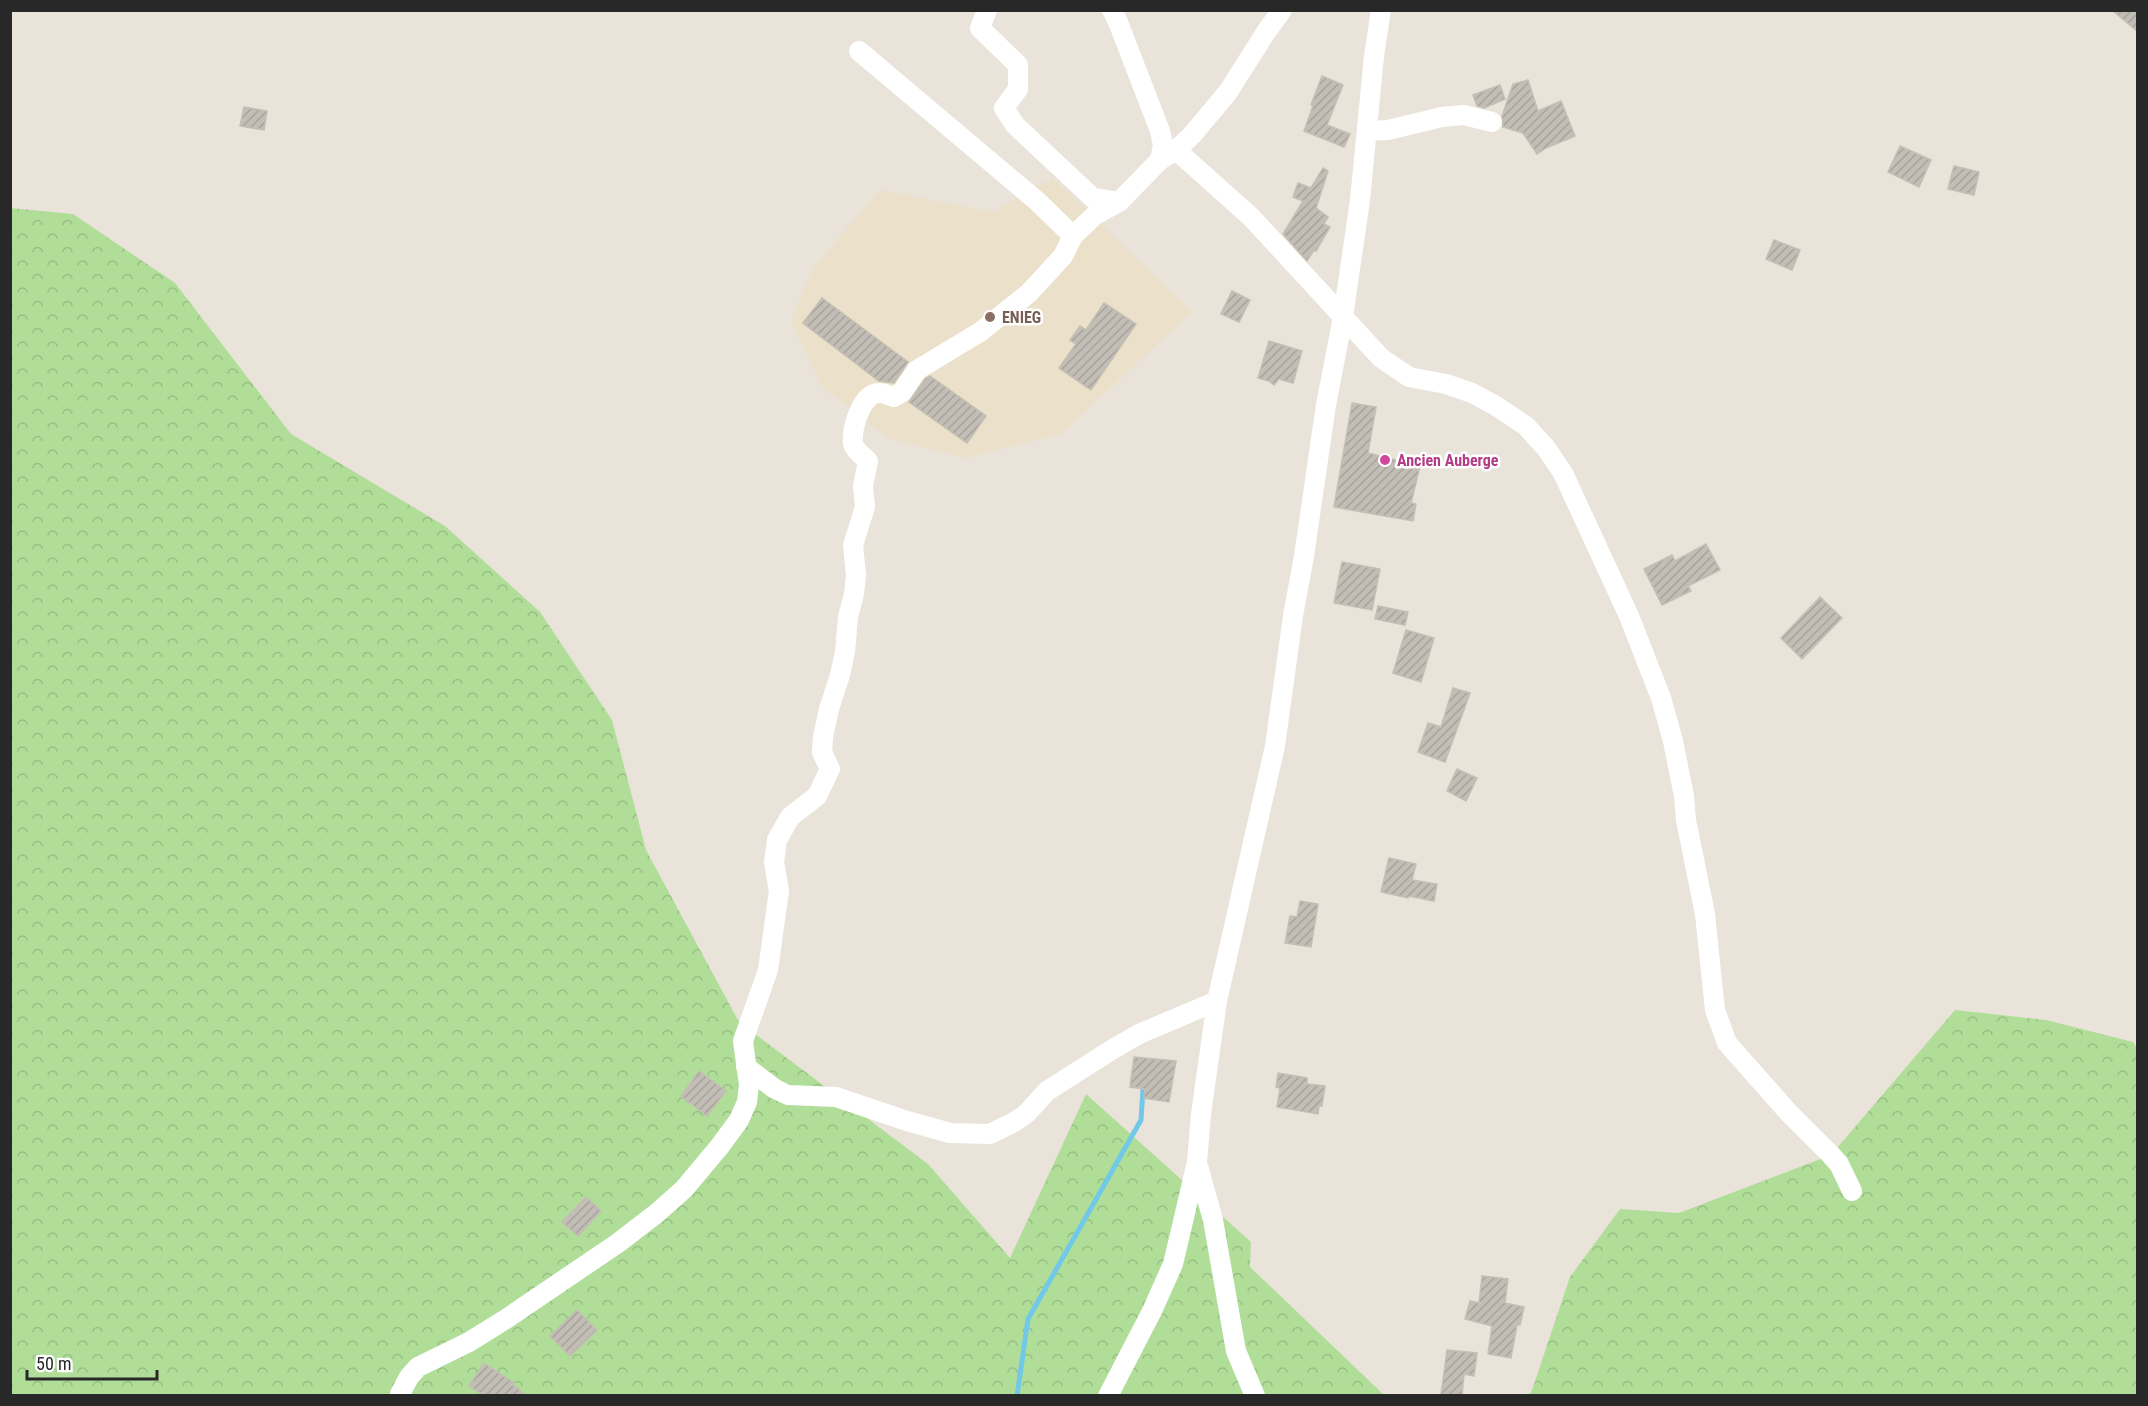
<svg xmlns="http://www.w3.org/2000/svg" width="2148" height="1406" viewBox="0 0 2148 1406" font-family="'Roboto Condensed',sans-serif">
<style>
.education{fill:#ebe0c9}
.forest{fill:url(#forest-crowns)}
.lines{fill:none;stroke-linecap:round;stroke-linejoin:round}
.stream{stroke:#71c8e7;stroke-width:5}
.building{fill:url(#building-hatch);stroke:#c4beb4;stroke-width:1.5}
.minor{stroke:#fff;stroke-width:20}
.education-dot{fill:#8d6e63;stroke:#fff;stroke-width:2}
.hotel-dot{fill:#d1479c;stroke:#fff;stroke-width:2}
.labels{text-anchor:middle;stroke-width:5;stroke-linejoin:round;paint-order:stroke}
.education-label{font-size:16px;font-weight:bold;fill:#785e54;stroke:#fff;text-anchor:start}
.hotel-label{font-size:16px;font-weight:bold;fill:#b23c85;stroke:#fff;text-anchor:start}
</style>
<defs>
<pattern id="forest-crowns" width="20" height="18" patternUnits="userSpaceOnUse" patternTransform="scale(1.5)"><rect width="20" height="18" fill="#b0de98"/><path d="M2 6a3 3 0 1 1 6 0M12 15a3 3 0 1 1 6 0" fill="none" stroke="#97be83"/></pattern>
<pattern id="building-hatch" width="6" height="6" patternUnits="userSpaceOnUse" patternTransform="scale(1.5)"><rect width="6" height="6" fill="#c2bdb5"/><path d="M-1 1l2-2M0 6l6-6M5 7l2-2" fill="none" stroke="#a7a29c"/></pattern>
</defs>
<rect width="100%" height="100%" fill="#e9e3da"/>
<!-- education -->
<polygon class="education" points="1053,178 1192,312 1061,434 965,458 888,438 823,388 791,321 813,268 880,190 992,212"/>
<!-- forest -->
<g class="forest">
<polygon points="10,208 73,214 175,283 291,434 445,526 540,612 612,720 646,850 739,1022 928,1164 1010,1258 1086,1094 1251,1242 1250,1267 1384,1395 11,1395"/>
<polygon points="1955,1010 2046,1020 2133,1042 2137,1048 2137,1395 1528,1396 1532,1390 1570,1277 1620,1209 1679,1213 1831,1155"/>
</g>
<g class="lines">
<!-- stream -->
<polyline class="stream" points="1017,1396 1028,1319 1141,1120 1143,1089"/>
</g>
<!-- building -->
<g class="building">
<polygon points="2112,10 2138,10 2138,32"/>
<polygon points="1322,76 1343,85 1327,125 1350,134 1344,147 1304,131 1313,106 1311,105"/>
<polygon points="1528,80 1538,111 1561,101 1575,136 1546,148 1537,154 1523,133 1503,127 1502,116 1513,84"/>
<polygon points="1500,85 1505,99 1484,108 1477,106 1473,95"/>
<polygon points="244,107 267,111 264,130 240,126"/>
<polygon points="1900,146 1931,160 1919,187 1888,172"/>
<polygon points="1954,166 1979,172 1974,195 1948,189"/>
<polygon points="1323,168 1328,171 1316,208 1328,217 1324,224 1330,227 1316,251 1314,250 1307,261 1283,234 1303,201 1293,197 1298,183 1311,188"/>
<polygon points="1774,240 1800,250 1792,270 1766,259"/>
<polygon points="1232,291 1250,300 1239,322 1221,314"/>
<polygon points="822,298 908,362 894,383 879,381 803,323"/>
<polygon points="1104,303 1136,324 1091,390 1059,368 1076,344 1070,340 1080,326 1086,330"/>
<polygon points="1269,341 1302,351 1293,383 1279,379 1274,385 1269,381 1258,378"/>
<polygon points="930,376 986,416 967,443 909,402 925,379"/>
<polygon points="1352,403 1376,407 1368,453 1420,466 1411,503 1416,504 1413,521 1334,507"/>
<polygon points="1706,544 1720,570 1688,586 1691,591 1662,605 1644,569 1672,555 1675,561"/>
<polygon points="1342,562 1380,569 1372,610 1334,603"/>
<polygon points="1820,597 1842,618 1802,659 1781,638"/>
<polygon points="1378,606 1408,612 1405,625 1375,619"/>
<polygon points="1406,630 1434,638 1421,682 1393,673"/>
<polygon points="1453,688 1470,693 1445,762 1418,752 1428,723 1441,727"/>
<polygon points="1457,769 1477,778 1466,801 1447,791"/>
<polygon points="1389,858 1416,864 1412,880 1437,884 1434,901 1409,896 1408,898 1381,892"/>
<polygon points="1300,901 1318,904 1311,947 1285,943 1290,916 1297,917"/>
<polygon points="1134,1057 1176,1061 1169,1102 1144,1098 1145,1089 1130,1087"/>
<polygon points="699,1071 726,1091 707,1116 681,1096"/>
<polygon points="1278,1073 1307,1078 1307,1084 1325,1086 1322,1106 1319,1106 1318,1114 1277,1107 1280,1088 1276,1087"/>
<polygon points="586,1197 601,1211 578,1236 562,1222"/>
<polygon points="1482,1276 1508,1279 1505,1303 1524,1307 1520,1325 1517,1325 1511,1358 1488,1354 1492,1326 1465,1319 1470,1301 1479,1303"/>
<polygon points="577,1310 597,1330 570,1356 550,1336"/>
<polygon points="1447,1350 1477,1353 1474,1376 1464,1374 1462,1395 1441,1395"/>
<polygon points="484,1363 514,1383 513,1385 526,1395 483,1395 469,1386"/>
</g>
<g class="lines">
<!-- minor -->
<g class="minor">
<polyline points="987,10 980,28 1018,65 1018,89 1004,108 1015,125 1093,198 1119,202"/>
<polyline points="1112,10 1118,22 1160,131 1163,145 1160,160"/>
<polyline points="859,51 1037,201 1073,236"/>
<polyline points="1367,131 1388,130 1442,117 1464,115 1492,122"/>
<polyline points="1176,150 1251,217 1381,358 1409,377 1446,384 1472,393 1496,406 1526,426 1546,448 1563,473 1629,616 1661,698 1673,741 1684,796 1686,820 1705,914 1715,1010 1727,1043 1788,1112 1831,1155 1839,1164 1852,1191"/>
<polyline points="746,1067 775,1089 788,1095 836,1097 907,1121 950,1133 990,1134 1016,1121 1027,1113 1047,1091 1113,1049 1139,1034 1217,1001"/>
<polyline points="1198,1166 1213,1220 1236,1351 1255,1396"/>
<path d="M400,1394L409,1377L418,1367L469,1342L506,1319L618,1243L657,1213L684,1189L720,1146L739,1120L747,1102L749,1085L743,1041L768,970L779,891L774,862L777,840L790,817L817,796L830,769L822,752L823,737L829,709L840,675L845,652L848,617L854,594L856,575L853,545L865,507L863,486L868,461C863,456 854,450 853,443C851,428 862,392 880,393C884,393 890,396 894,397L902,392L917,370L980,332L1029,293L1063,256L1073,236L1095,215L1119,202L1160,160L1176,150L1192,135L1228,92L1266,32L1282,10"/>
<polyline points="1108,1396 1152,1311 1173,1264 1197,1162 1201,1114 1217,1001 1275,746 1293,616 1304,556 1326,405 1343,317 1360,200 1374,56 1381,10"/>
</g>
</g>
<!-- markers -->
<circle class="education-dot" cx="990" cy="317" r="6"/>
<circle class="hotel-dot" cx="1385" cy="460" r="6"/>
<g class="labels">
<!-- education labels -->
<g class="education-label">
<text x="1002" y="323">ENIEG</text>
</g>
<!-- hotel labels -->
<g class="hotel-label">
<text x="1397" y="466">Ancien Auberge</text>
</g>
</g>
<!-- border -->
<rect width="2148" height="1406" fill="none" stroke="#282828" stroke-width="24"/>
<!-- scale -->
<path d="M27 1370v9h130v-9" fill="none" stroke="#282828" stroke-width="3"/>
<text x="36" y="1370" font-size="18" fill="#282828" stroke="#ffffff" stroke-width="4.5" paint-order="stroke">50 m</text>
</svg>
